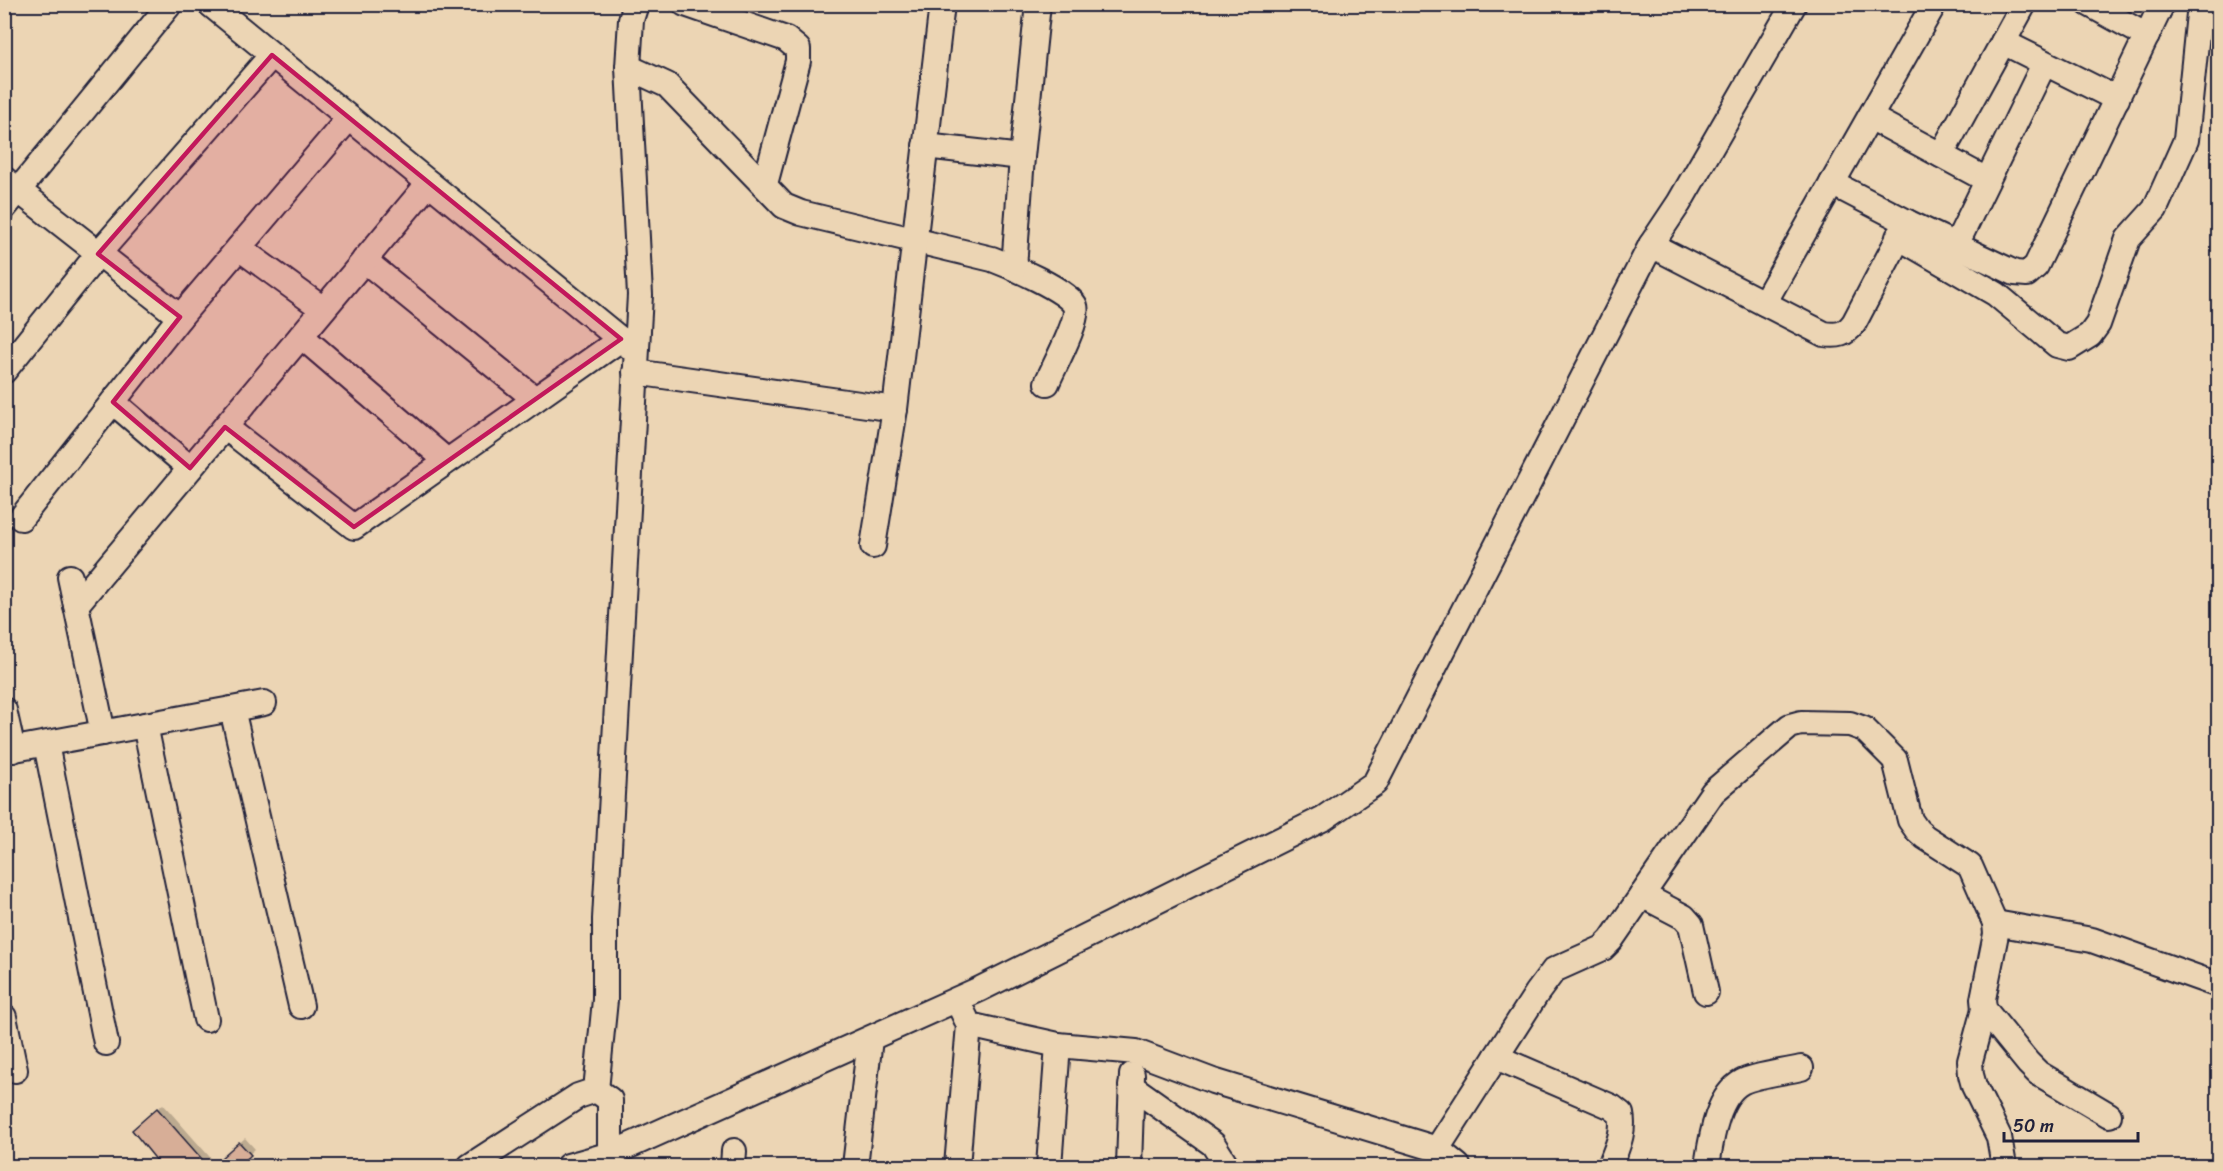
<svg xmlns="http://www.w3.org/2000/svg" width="2223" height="1171" viewBox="0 0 2223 1171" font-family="Sriracha,sans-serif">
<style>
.shadow{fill:#0003}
.building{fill:#d7ae97;stroke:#22223b;stroke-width:1.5}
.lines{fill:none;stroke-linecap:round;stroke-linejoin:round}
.minor-casing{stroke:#22223b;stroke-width:28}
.minor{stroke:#ecd5b4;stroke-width:24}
.marked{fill:#c2185b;fill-opacity:0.2;stroke:#c2185b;stroke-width:4.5;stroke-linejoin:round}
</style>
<rect width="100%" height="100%" fill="#ecd5b4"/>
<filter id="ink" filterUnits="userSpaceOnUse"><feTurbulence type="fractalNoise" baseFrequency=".0167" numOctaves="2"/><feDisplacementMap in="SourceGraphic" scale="12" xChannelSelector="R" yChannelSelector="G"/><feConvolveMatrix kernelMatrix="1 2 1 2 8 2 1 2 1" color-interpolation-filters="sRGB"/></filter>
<g filter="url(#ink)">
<!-- shadow -->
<polygon class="shadow" points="163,1104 216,1164 245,1138 255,1149 236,1166 165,1166 139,1125"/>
<!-- building -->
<g class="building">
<polygon points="157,1108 178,1132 209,1167 162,1167 132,1130"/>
<polygon points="239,1142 251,1155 238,1167 211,1167"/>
</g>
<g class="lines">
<defs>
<g id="minor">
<polyline points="210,4 636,352"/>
<polyline points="685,4 786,39 798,49 798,61 765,184"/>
<polyline points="2089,4 2147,36"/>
<polyline points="2003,42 2117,99"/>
<path d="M628,67L667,85L784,206L801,213L992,259C1008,265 1070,291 1075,306C1080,320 1053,368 1047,383"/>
<polyline points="1870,117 1987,180"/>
<polyline points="925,146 1022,157"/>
<polyline points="1941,155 2024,4"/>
<polyline points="4,179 180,317 349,118"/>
<polyline points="1832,183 1907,222 2002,267 2015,273 2027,274 2036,266 2162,4"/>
<polyline points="4,208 170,4"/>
<polyline points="1898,237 1996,294 2057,345 2069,348 2090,335 2098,324 2128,239 2155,209 2186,140 2200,4"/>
<path d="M1651,245L1824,334C1838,336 1845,335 1854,323L1907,222"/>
<polyline points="1956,245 2044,64"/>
<polyline points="239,248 323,309"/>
<polyline points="364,260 535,399"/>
<polyline points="1014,268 1022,157 1038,4"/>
<polyline points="1764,303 1934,4"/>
<polyline points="301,336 447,461"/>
<polyline points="4,371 98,254 272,55"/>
<polyline points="635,372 895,409"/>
<polyline points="113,402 190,468"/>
<polyline points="225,427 354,527 621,339"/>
<polyline points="21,518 180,317"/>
<polyline points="873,546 895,409 942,4"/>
<polyline points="70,577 103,733"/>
<polyline points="76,605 429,183"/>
<polyline points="232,709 301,1006"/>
<polyline points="4,710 13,750"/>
<polyline points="145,725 206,1019"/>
<polyline points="46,744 106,1043"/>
<polyline points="4,751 264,703"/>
<polyline points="1642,895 1684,917 1691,925 1706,992"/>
<polyline points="1995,923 2092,940 2218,985"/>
<polyline points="957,1000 969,1025 1058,1045 1136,1052 1213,1081 1437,1149 1458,1166"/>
<polyline points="1984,1009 1970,1061 1971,1075 1974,1086 1999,1137 2004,1166"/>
<polyline points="4,1017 15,1070"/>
<path d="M1496,1057L1612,1107L1621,1114C1625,1133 1616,1149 1610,1166"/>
<polyline points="1131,1086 1213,1144 1227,1166"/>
<polyline points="596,1090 605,1000 605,919 640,295 628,67 631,20 636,4"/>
<polyline points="1437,1149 1537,993 1554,970 1603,948 1611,940 1713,792 1790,726 1801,723 1850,724 1864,729 1895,760 1910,820 1917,830 1925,837 1970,866 1995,923 1996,934 1983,999 1984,1009 2028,1063 2038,1073 2109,1115"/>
<polyline points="470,1166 578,1096 596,1090 610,1100 610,1166"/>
<polyline points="568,1166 611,1154 980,989 1324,818 1375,783 1651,245 1679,203 1794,4"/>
<polyline points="733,1166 734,1151"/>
<polyline points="855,1166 870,1039"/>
<polyline points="957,1166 969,1025"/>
<polyline points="1049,1166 1058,1045"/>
<polyline points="1129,1166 1132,1075"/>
<path d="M1707,1166C1711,1141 1716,1096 1742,1082C1755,1075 1785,1072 1801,1068"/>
</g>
</defs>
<!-- minor casing -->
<use href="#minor" class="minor-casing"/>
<!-- minor -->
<use href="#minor" class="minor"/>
</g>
</g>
<!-- marked area -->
<path class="marked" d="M272,55L621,339L354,527L225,427L190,468L113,402L180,317L98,254Z"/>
<!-- margin -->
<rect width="2223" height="1171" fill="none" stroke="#ecd5b4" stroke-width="24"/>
<rect x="12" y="12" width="2199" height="1147" fill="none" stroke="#22223b" stroke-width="2" filter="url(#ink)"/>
<!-- scale -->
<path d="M2004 1132v9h134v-9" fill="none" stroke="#22223b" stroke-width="3"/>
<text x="2013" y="1132" font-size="18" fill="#22223b" stroke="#ecd5b4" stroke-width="4.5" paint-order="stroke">50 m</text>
</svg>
